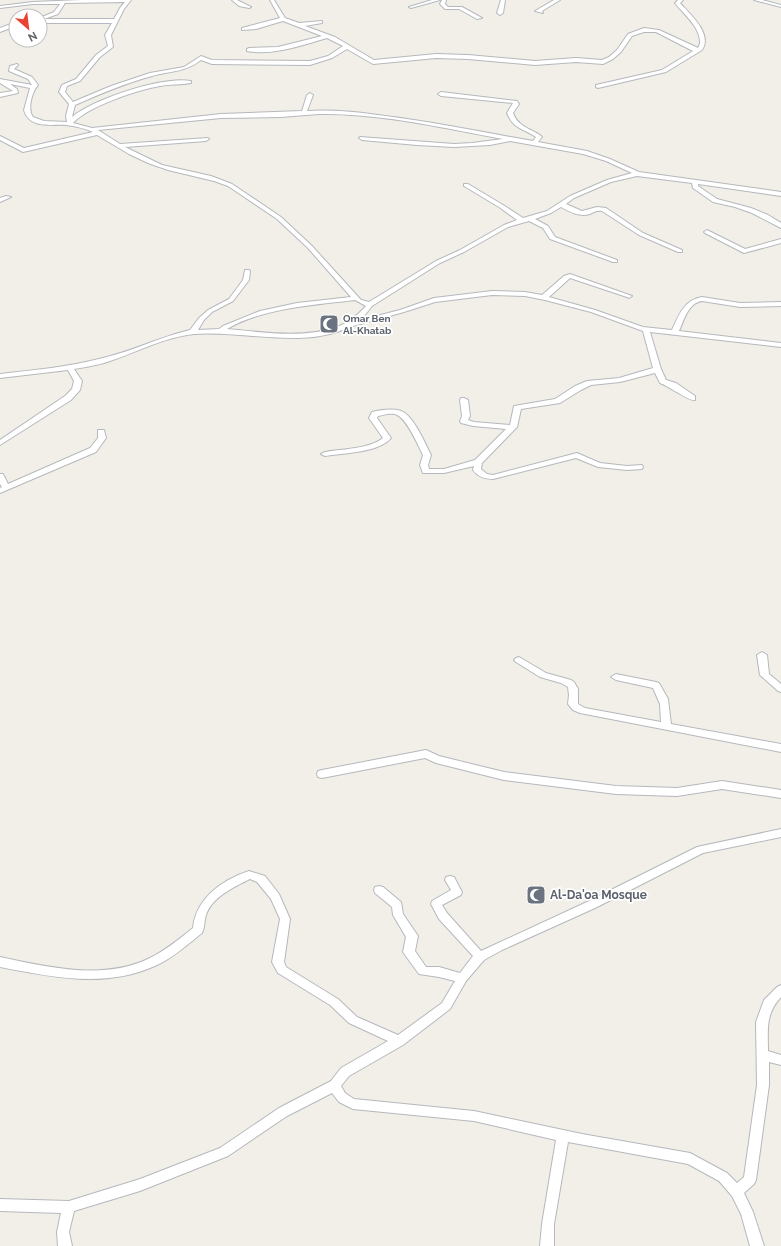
<svg xmlns="http://www.w3.org/2000/svg" width="781" height="1246" viewBox="0 0 781 1246" font-family="Raleway,sans-serif">
<style>
.lines{fill:none;stroke-linecap:round;stroke-linejoin:round}
.minor-casing{stroke:#b5b8bc;stroke-width:2}
.minor{fill:#fff;fill-rule:evenodd}
.labels{text-anchor:middle;stroke-width:3.5;stroke-linejoin:round;paint-order:stroke}
.far-worship-label{font-size:10px;font-weight:bold;fill:#5b616d;stroke:#fff;text-anchor:start}
.worship-label{font-size:12px;font-weight:bold;fill:#5b616d;stroke:#fff;text-anchor:start}
</style>
<rect width="100%" height="100%" fill="#f1efe8"/>
<g class="lines">
<defs>
<g id="minor">
<path d="M81,0H131L124,9L111,35L113,47L100,57L80,81L67,86L65,92L73,102L111,86L150,73L184,67L201,56L212,60L310,61L328,56L343,46L327,38C302,45 274,56 247,51V49L249,48L278,47L322,36L283,21L256,29L242,30V28L280,18L270,0H274L285,18L299,23L322,21V23L305,26L335,37L374,60L436,54L468,55L535,61L576,58L602,60L609,57L617,50L628,34L644,28L659,30L698,48L700,44C701,27 684,15 675,3L678,0H683L680,3C690,14 713,34 702,50L666,72L598,88L596,87V85L662,70L693,51L656,32H644L632,36L621,52L613,59L603,64L576,62L535,65L468,59L436,58L373,64L347,49L332,58L310,65L212,64L201,60C186,72 170,71 152,76C126,83 100,94 75,105L72,117C94,99 162,76 191,81V83C181,85 170,84 160,86C137,90 89,106 73,123L92,128L221,114L302,111L307,95L310,93L313,95L307,111C336,109 365,113 393,117C440,123 486,133 533,141L536,137C523,128 514,130 507,113L513,103L441,96L438,94L441,92L517,101L519,104L513,113C518,127 530,128 541,136L542,137L538,142L587,151L610,159L639,172L781,192V196L698,184V186L717,199L751,208L768,215L781,223V228L752,213L735,207L713,202L693,188L692,183L637,176L611,182L574,198L566,204L582,211L597,207L606,208L643,233L682,250V252H678L639,235L602,211C597,210 594,212 590,214C579,217 570,212 561,207L551,213L535,219L548,226L555,237L617,260V262H613L550,239L543,228L529,221L508,227L464,252L440,263L372,306L361,320L400,310L434,298L492,291L525,292L542,295L564,276L570,274L632,296L629,298L627,297L570,278L549,297L595,310L643,327L672,330C679,315 684,300 702,297L740,303L781,302V306L740,307L702,301C688,303 684,320 679,331L781,343V347L650,332L661,369L666,380L676,383L695,396V400C688,401 669,386 660,383L655,373L620,382L591,385L581,390L560,403L521,409L517,427L482,463L481,469L487,474L493,475L577,453L600,463L627,466L642,465L643,467L642,469L627,470L598,467L576,458L493,479C485,479 478,477 473,470L474,466L444,473H423L420,465L423,455C418,445 407,419 397,415C392,412 383,415 378,416L377,418L391,438C378,453 343,453 325,456L321,454L325,452C341,449 370,449 383,438L369,418L372,412C381,410 392,408 401,411C413,415 425,443 431,455L428,465L429,469H444L475,460L506,429L473,426L461,423L460,421L462,416L460,400L461,398H464L468,400L470,416L468,420L474,422L510,425L514,406L555,399L575,386L587,381L619,378L653,368L643,331L591,312L545,300L525,296L492,295L435,302L404,312L353,326H351C306,350 243,330 194,334C165,337 137,352 110,361C99,365 86,367 74,369L82,381L80,390L71,400L0,445V440L65,396L72,389L74,381L68,370L0,378V374C34,370 69,367 103,358C133,351 160,337 190,330L199,318L208,310L229,299L243,280L245,270H249L250,271L249,280L233,301L212,312L204,320L198,330L219,329L223,326L260,311L297,303L351,297L308,248L277,219L228,186L214,181L168,170L148,163L129,154L97,135L23,152L0,140V136L24,148L93,132C87,129 74,126 66,125C51,124 29,129 24,110L30,88L10,84L17,89L18,93L0,97V93L13,91L0,83V79L32,85L28,79L9,71L10,66L17,64L18,65L14,69L32,77L38,85C32,92 27,109 33,117L44,121L67,122L66,116L69,104L59,92L62,85L76,79L96,55L108,46L105,35L112,23H40V19H44L41,18L42,17L54,12L60,4H33L0,8V6L33,2ZM125,2L120,8L114,19H44L58,14L65,3ZM319,114C379,113 444,128 503,139L472,143L454,144L360,137L359,138L362,140L417,145L454,147L490,145L510,141L583,154L606,161L632,173L607,180L570,196L547,211L523,218L503,205L468,184H464V186L499,207L517,220L504,225L460,250L436,261L369,302L361,300L312,246L281,217L232,184L211,176L162,165L125,147L206,141L209,139L208,138L120,144L98,130L221,118L281,117ZM355,300L366,306C358,315 348,323 337,327C302,339 262,332 227,329C262,308 314,305 355,300Z"/>
<polygon points="232,0 237,0 251,7 249,8 239,6"/>
<polygon points="432,0 440,0 411,8 409,7"/>
<polygon points="442,0 446,0 445,4 448,7 462,7 482,18 477,19 459,9 445,9 440,4"/>
<polygon points="501,0 505,0 503,13 500,15 497,13"/>
<polygon points="554,0 560,0 542,11 543,13 535,11"/>
<polygon points="754,0 762,0 781,5 781,7"/>
<polygon points="16,22 16,26 0,32 0,28"/>
<polygon points="6,196 11,197 0,202 0,198"/>
<polygon points="707,230 745,249 781,239 781,243 744,253 705,233 704,232"/>
<polygon points="98,430 104,430 106,438 96,452 0,493 0,488 2,487 0,484 0,474 3,474 8,484 90,448 98,438"/>
<polygon points="762,652 767,655 769,674 781,684 781,692 778,691 760,675 757,655"/>
<polygon points="519,657 546,673 571,680 574,682 578,689 578,704 585,708 661,722 660,704 653,688 616,680 611,677 616,674 656,682 659,683 668,699 671,724 781,744 781,752 580,713 573,710 568,704 569,695 568,687 561,683 540,677 516,662 514,660 516,658"/>
<polygon points="426,750 439,756 504,772 616,786 677,788 722,781 781,790 781,798 722,789 677,796 616,794 504,780 436,763 425,758 322,778 318,777 317,774 318,771 322,770"/>
<path d="M781,829V837L703,853L595,908L502,950L484,960L466,981L450,1009L403,1045L349,1076L341,1086L345,1093L354,1099L474,1111L582,1134L690,1153L727,1173L737,1183L744,1177L757,1085L756,1022L764,1000L777,987L781,985V997C765,1014 768,1030 768,1051L781,1055V1065L769,1062V1085L756,1180L754,1184L744,1193L753,1212L764,1246H750L741,1214L732,1196L719,1181L688,1164L568,1142L554,1224V1246H540L542,1224L556,1140L474,1121L353,1109L339,1102L332,1093L287,1116L228,1156L140,1191L74,1211L69,1232L72,1246H58L57,1232L61,1213L0,1211V1199L69,1201L140,1179L220,1148L279,1108L331,1081L341,1068L388,1041L349,1023L330,1005L278,973L272,962L280,919L271,899L257,882L250,879C234,887 212,897 206,915C204,921 205,927 202,933C188,944 173,958 157,965C106,989 52,977 0,967V957C48,967 104,981 150,958C166,950 179,939 193,928C196,898 222,880 249,871L265,876L279,894L290,919L284,962L286,967L338,999L357,1017L398,1035L442,1003L455,981L439,977L419,974L403,952L406,937L393,915L392,907L375,893L374,890L375,887L379,886L383,887L401,902L403,914L418,936L415,951L426,967H439L460,973L473,956L439,919L431,904L432,901L451,890L445,880L446,877L450,876L454,877L462,892L461,895L442,905L447,913L481,951L587,902L697,847Z"/>
</g>
</defs>
<!-- minor casing -->
<use href="#minor" class="minor-casing"/>
<!-- minor -->
<use href="#minor" class="minor"/>
</g>
<!-- icons -->
<defs>
<symbol id="mosque-square" viewBox="-11 -11 22 22"><rect x="-9" y="-9" width="18" height="18" rx="4" fill="#6b7280" stroke="#fff"/><path d="M3.5-4.9A6 6 0 1 0 3.5 4.9A5 5 0 1 1 3.5-4.9Z" fill="#fff"/></symbol>
</defs>
<g fill-rule="evenodd">
<use href="#mosque-square" x="318" y="313" width="22" height="22"/>
<use href="#mosque-square" x="525" y="884" width="22" height="22"/>
</g>
<g class="labels">
<!-- far-worship labels -->
<g class="far-worship-label">
<text x="343" y="322">Omar Ben<tspan x="343" dy="12">Al-Khatab</tspan></text>
</g>
<!-- worship labels -->
<g class="worship-label">
<text x="550" y="899">Al-Da'oa Mosque</text>
</g>
</g>
<!-- north arrow -->
<g transform="translate(28 28) rotate(152)"><circle r="19" fill="#ffffff" stroke="#bfc1c3"/>
<path d="M0-3L7 15L0 10L-7 15Z" fill="#ea4335"/>
<text y="-6" font-size="11" font-weight="bold" text-anchor="middle" fill="#5f6368">N</text>
</g>
</svg>
